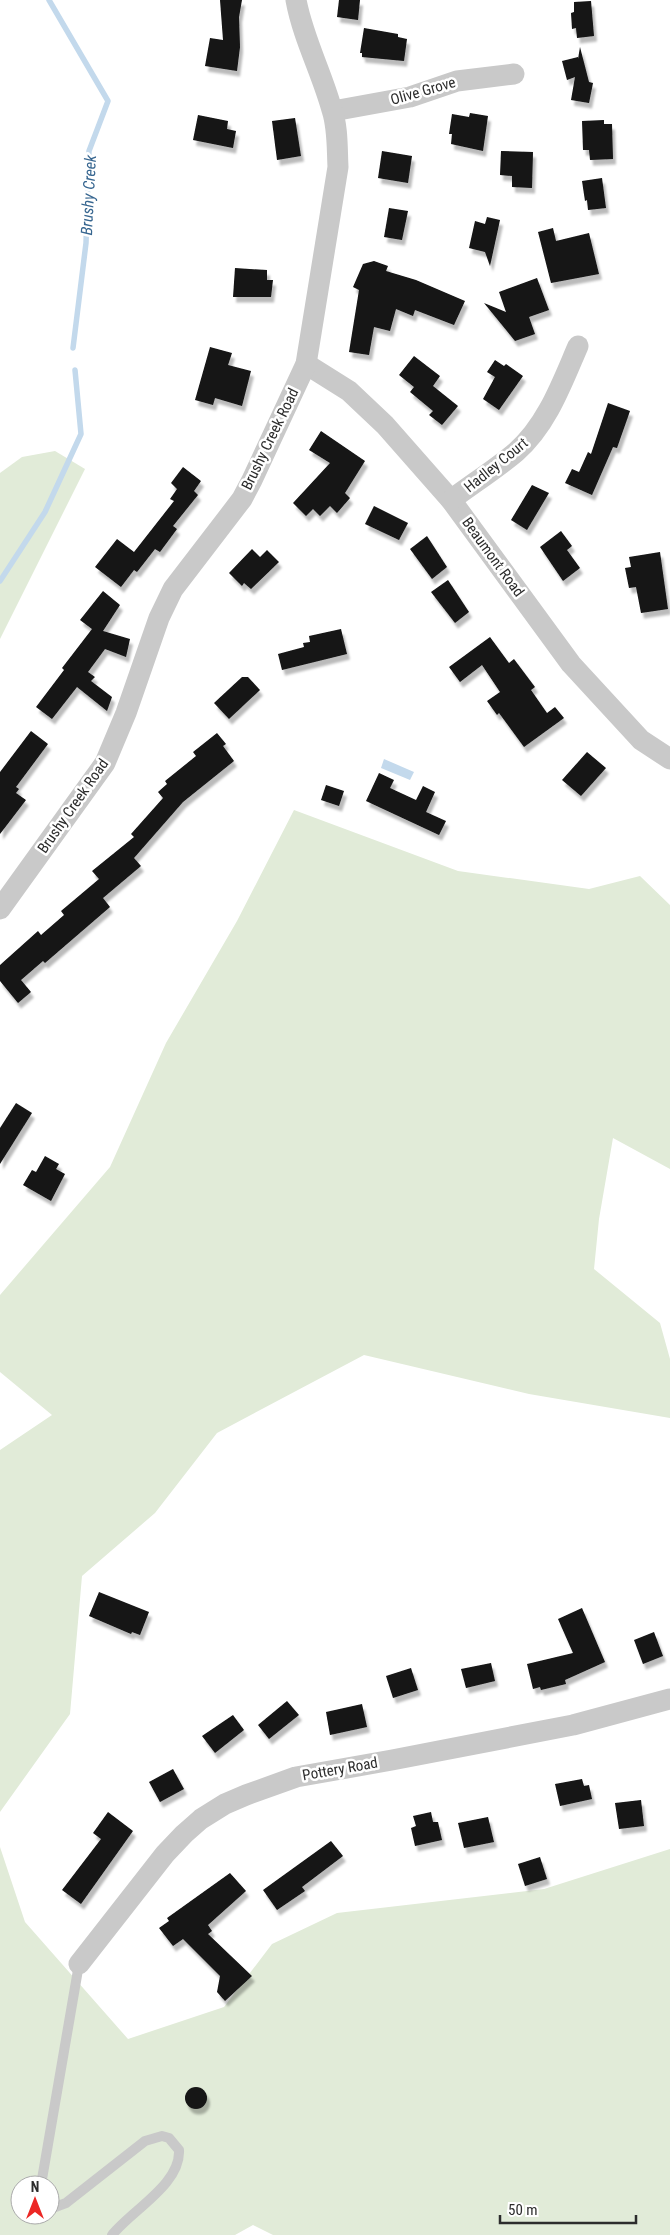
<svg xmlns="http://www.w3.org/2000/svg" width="670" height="2235" viewBox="0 0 670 2235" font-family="'Roboto Condensed',sans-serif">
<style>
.green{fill:#e1ebd8;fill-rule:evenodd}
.water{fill:#c3d9ec}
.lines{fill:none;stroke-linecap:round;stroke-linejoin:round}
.stream{stroke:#c3d9ec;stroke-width:5.5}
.building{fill:#131313;filter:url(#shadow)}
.service{stroke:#c9c9c9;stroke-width:10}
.minor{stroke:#c9c9c9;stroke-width:21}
.labels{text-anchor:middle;stroke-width:5;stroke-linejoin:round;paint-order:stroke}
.street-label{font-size:15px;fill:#2c2c2c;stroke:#fff}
.water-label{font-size:16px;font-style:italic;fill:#376690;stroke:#fff}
</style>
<defs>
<filter id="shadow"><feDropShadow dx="3" dy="5.5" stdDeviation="1" flood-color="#0004"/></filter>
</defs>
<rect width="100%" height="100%" fill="#fff"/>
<!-- green -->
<g class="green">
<polygon points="55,451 85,469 0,639 0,473 22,457"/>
<polygon points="294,810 458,871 589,889 640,876 670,905 670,1169 613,1138 599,1219 594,1269 660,1323 670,1359 670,1418 529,1394 364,1355 217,1433 155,1513 82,1576 70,1714 0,1812 0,1450 52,1415 0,1372 0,1295 110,1167 166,1043 237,921"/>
<path d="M0,1847L25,1922L128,2039L224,2007L272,1944L337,1913L544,1889L670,1849V2235H273L253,2225L235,2235H0ZM20,2185H50V2215H20Z"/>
</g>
<!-- water -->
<polygon class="water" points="384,759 414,772 410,780 381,768"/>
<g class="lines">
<!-- stream -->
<g class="stream">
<polyline points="49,0 108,101 89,151 86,243 73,348"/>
<polyline points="0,581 45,512 81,434 75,370"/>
</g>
</g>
<!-- building -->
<g class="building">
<polygon points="220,0 242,0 239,17 240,47 237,71 205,66 210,38 223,40"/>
<polygon points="339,0 360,0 358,20 337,17"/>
<polygon points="591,1 594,36 577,38 576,28 572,29 571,13 574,12 574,2"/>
<polygon points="364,28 398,34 398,37 407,39 404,61 362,57 362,53 360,53"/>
<polygon points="580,47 589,82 593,83 589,103 571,100 575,77 567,80 562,61 578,57 578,59"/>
<polygon points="470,113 488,116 483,151 451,144 452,134 449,134 452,114 469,117"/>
<polygon points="198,115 228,121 227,129 236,131 233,148 193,140"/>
<polygon points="295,118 301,156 277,160 272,121"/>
<polygon points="604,120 604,124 612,124 613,159 590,160 589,150 583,150 582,121"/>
<polygon points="382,151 412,156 408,183 378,178"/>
<polygon points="501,151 533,152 532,188 512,187 512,176 500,175"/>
<polygon points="602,178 606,208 588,210 587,200 585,201 582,181"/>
<polygon points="389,208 408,211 402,240 384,237"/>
<polygon points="487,217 500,220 490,266 485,252 469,248 475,221 485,224"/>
<polygon points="553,228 556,241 589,233 599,274 551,283 538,232"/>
<polygon points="374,261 388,266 386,271 416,280 465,301 454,325 415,310 413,316 396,309 390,331 374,327 369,355 349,352 359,290 353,287 363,264"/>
<polygon points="235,268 267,270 267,280 273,280 271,297 233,297"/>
<polygon points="537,278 549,310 529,317 535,334 515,341 484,303 506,312 499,292"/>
<polygon points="210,347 232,353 228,365 251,371 242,406 215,398 213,405 195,400"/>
<polygon points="414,356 440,376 433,386 458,406 442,425 429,415 433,411 410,392 414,387 399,375"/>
<polygon points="495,360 504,366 506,364 523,376 499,410 483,399 495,377 487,372"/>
<polygon points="608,403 630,411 617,448 613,447 592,495 565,483 572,469 579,472 588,452 591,454"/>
<polygon points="321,431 365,461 345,493 350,498 337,513 330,506 320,516 313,509 306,516 293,503 330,463 309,450"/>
<polygon points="183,467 201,481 194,491 198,495 173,526 177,529 160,552 155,549 137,572 134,570 121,587 95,567 117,539 134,552 174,501 170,499 177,489 171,483"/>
<polygon points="532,485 549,493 527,530 511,520"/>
<polygon points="374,506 408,523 399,540 365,524"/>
<polygon points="561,531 572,546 567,550 580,568 563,581 540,547"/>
<polygon points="427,536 447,567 432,579 410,549"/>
<polygon points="252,549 260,557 267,550 279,562 251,589 244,583 242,586 229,573"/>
<polygon points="660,552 668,609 641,613 636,587 629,588 625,568 631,567 629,557"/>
<polygon points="448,580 469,612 455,623 431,592"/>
<polygon points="103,591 120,605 103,631 130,639 126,657 105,649 88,672 95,677 91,681 112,697 107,711 77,687 52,719 36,707 64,670 62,668 92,629 80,620"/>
<polygon points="341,629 347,654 282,670 278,654 304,647 303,643 310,642 309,636"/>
<polygon points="490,637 509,663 514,659 535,687 531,690 547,713 555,707 564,718 524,747 499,713 497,715 487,701 500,692 482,665 460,682 449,667"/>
<polygon points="242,677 248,677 260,690 229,719 214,703"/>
<polygon points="31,731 48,744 16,787 19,789 16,793 26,800 0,834 0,772"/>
<polygon points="217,733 226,744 223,746 234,761 183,802 134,858 141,866 103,898 110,907 45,963 43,961 21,980 31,992 18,1003 0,981 0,965 38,931 41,935 64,915 61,911 99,879 92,871 134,837 131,834 163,798 158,792 167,784 165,781 196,756 193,752"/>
<polygon points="587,752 606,768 581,796 562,780"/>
<polygon points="379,773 394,780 390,788 416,800 423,786 435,792 426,812 446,821 439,835 366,801"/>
<polygon points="326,785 344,791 339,806 321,800"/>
<polygon points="16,1103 32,1113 0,1164 0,1128"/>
<polygon points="45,1156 59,1164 56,1169 65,1174 51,1201 23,1185 32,1170 36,1172"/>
<polygon points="99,1592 149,1612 140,1635 132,1632 131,1634 89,1616"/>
<polygon points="582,1608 605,1662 565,1680 566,1684 541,1690 540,1687 533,1689 527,1664 573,1653 558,1619"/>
<polygon points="654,1632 663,1656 643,1664 634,1640"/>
<polygon points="491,1663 495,1681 466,1688 461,1669"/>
<polygon points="411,1668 418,1690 393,1698 386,1676"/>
<polygon points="287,1701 299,1715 269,1739 258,1725"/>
<polygon points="362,1704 367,1727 330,1735 326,1712"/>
<polygon points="233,1715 244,1730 215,1753 202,1736"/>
<polygon points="173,1769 184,1789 160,1802 149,1782"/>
<polygon points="582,1779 584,1786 589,1785 592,1799 560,1806 555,1784"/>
<polygon points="641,1800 644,1826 619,1829 615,1803"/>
<polygon points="108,1812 133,1831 81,1904 62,1890 101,1839 93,1833"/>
<polygon points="431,1812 433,1822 438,1822 442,1840 415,1846 411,1828 416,1826 413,1816"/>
<polygon points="488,1817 494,1842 464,1848 458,1823"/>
<polygon points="331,1841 343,1856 302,1887 305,1891 277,1910 263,1890"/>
<polygon points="540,1857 547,1879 525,1886 518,1864"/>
<polygon points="230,1873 246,1891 208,1925 212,1931 208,1934 252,1976 225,2001 217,1992 220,1976 183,1939 173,1946 159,1928 169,1921 167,1918"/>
<circle cx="196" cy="2098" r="11"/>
</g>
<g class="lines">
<!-- service -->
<g class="service">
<polyline points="41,2185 79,1964"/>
<path d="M50,2209L66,2203L145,2141L162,2136L169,2138L179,2150C181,2184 132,2210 112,2235"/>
</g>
<!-- minor -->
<g class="minor">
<polyline points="333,111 410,97 457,81 514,74"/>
<polyline points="306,364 349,391 385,425 451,500 571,664 641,740 670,759"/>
<path d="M451,500C472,484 496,469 516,452C547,425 562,383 578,346"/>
<path d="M0,909L105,763L126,713L159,618L173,589L242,499L252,480L306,364L338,167C337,148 338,128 332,110C322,73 303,38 296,0"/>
<polyline points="79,1964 165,1854 184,1834 201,1819 225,1804 246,1795 296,1777 392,1760 573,1725 670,1699"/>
</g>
</g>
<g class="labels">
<!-- street labels -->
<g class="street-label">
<text transform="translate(423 91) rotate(-16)" y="5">Olive Grove</text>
<text transform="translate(270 439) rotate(-64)" y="5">Brushy Creek Road</text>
<text transform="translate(496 465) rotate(-39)" y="5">Hadley Court</text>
<text transform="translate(493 557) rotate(54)" y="5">Beaumont Road</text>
<text transform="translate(73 806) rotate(-55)" y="5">Brushy Creek Road</text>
<text transform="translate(340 1769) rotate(-10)" y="5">Pottery Road</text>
</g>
<!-- water labels -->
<g class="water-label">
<text transform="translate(88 195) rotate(-87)" y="6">Brushy Creek</text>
</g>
</g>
<!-- north arrow -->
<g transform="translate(35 2200)"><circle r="24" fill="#ffffff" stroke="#ababab"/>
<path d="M0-4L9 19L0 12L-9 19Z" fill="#ec2725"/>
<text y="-8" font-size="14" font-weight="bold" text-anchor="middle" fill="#2c2c2c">N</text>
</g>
<!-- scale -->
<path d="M500 2215v8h136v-8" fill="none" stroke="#2c2c2c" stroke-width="2.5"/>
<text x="508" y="2215" font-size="15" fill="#2c2c2c" stroke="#ffffff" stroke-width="4" paint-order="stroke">50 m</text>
</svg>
